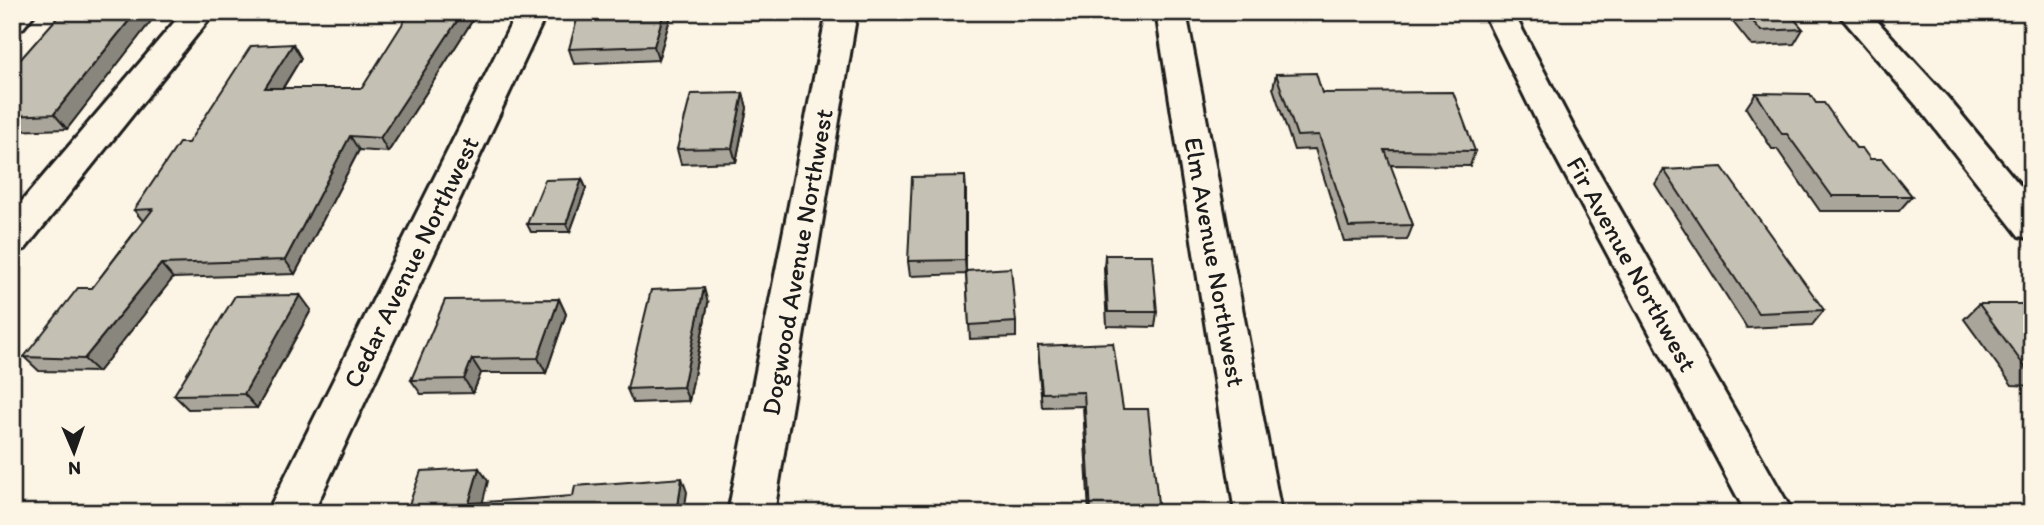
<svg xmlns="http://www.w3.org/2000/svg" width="2044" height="525" viewBox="0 0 2044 525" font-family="Itim,sans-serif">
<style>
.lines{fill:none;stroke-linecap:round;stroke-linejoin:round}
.minor-casing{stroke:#1c1c1c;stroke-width:6}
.minor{fill:#fcf5e5;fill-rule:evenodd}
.wall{fill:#a9a59a;stroke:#1c1c1c;stroke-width:2}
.shaded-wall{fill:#89867d;stroke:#1c1c1c;stroke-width:2}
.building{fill:#c4c0b3;stroke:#1c1c1c;stroke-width:2}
.labels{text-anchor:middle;stroke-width:7;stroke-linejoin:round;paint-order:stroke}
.street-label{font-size:26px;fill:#1c1c1c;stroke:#fcf5e5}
</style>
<rect width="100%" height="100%" fill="#fcf5e5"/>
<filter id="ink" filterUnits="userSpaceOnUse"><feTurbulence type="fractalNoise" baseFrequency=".0143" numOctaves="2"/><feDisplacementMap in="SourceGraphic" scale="14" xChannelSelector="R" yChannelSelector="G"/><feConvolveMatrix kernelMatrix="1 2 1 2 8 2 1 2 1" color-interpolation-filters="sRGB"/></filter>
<g filter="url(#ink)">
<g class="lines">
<defs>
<g id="minor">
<polygon points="12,12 36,12 23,28 12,30"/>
<polygon points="183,12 215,12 25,249 12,253 12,213"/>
<polygon points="517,12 547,12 313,513 267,513"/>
<polygon points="827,12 857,12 774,513 728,513"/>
<polygon points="1156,12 1186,12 1281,513 1235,513"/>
<polygon points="1483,12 1513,12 1575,130 1793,513 1746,513 1541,130"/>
<polygon points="1837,12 1869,12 1947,97 2032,200 2032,239 2019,236 1923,113"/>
</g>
</defs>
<!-- minor casing -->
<use href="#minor" class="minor-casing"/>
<!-- minor -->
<use href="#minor" class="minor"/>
</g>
<!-- wall -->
<g class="wall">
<polygon points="672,12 658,60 574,64 569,49"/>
<polygon points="1725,12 1788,12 1803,29 1794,44 1752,46"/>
<polygon points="474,18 388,152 359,150 295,274 173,278 98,372 39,371 24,357 92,288 143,221 134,210 301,58 283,88 362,88"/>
<polygon points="151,21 67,129 12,131 12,69"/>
<polygon points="1276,74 1475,151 1470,166 1390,165 1413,225 1407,240 1344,241 1315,149 1294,150 1273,88"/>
<polygon points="743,93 747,108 736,162 681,164 677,149"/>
<polygon points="1756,93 1816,103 1856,148 1870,159 1912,196 1899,211 1820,211 1777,149 1772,149 1746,108"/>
<polygon points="1664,170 1824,310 1812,325 1747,328 1655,184"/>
<polygon points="582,179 586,188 570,232 531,232 527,224"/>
<polygon points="966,191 966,271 1016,322 1016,337 970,339 966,274 910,276 908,261"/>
<polygon points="1105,255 1157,312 1155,327 1107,326 1104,269"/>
<polygon points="300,295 311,310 257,408 188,409 174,395"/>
<polygon points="559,299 566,314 546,373 481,373 473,393 421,394 411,380"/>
<polygon points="708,303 689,401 633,403 627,389"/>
<polygon points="1979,304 2032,304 2032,386 2012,385 1964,319"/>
<polygon points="1038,346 1123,409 1159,513 1089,513 1083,406 1042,407 1038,360"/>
</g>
<!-- shaded-wall -->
<g class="shaded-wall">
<polygon points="136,12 145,12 151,21 67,129 54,114"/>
<polygon points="463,12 472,12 474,18 388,152 380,138"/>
<polygon points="664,12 672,12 658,60 654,46"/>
<polygon points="293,44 301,58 274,102 265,88"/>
<polygon points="743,93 747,108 736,162 732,148"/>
<polygon points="350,136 359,150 295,274 285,260"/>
<polygon points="965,176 966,191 966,274 965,260"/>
<polygon points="582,179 586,188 570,232 566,224"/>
<polygon points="161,264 173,278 98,372 84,359"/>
<polygon points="704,288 708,303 689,401 683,387"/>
<polygon points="300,295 311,310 257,408 244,394"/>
<polygon points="559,299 566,314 546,373 538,358"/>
<polygon points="472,359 481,373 473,393 464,379"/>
<polygon points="479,468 488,481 480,513 469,503"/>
<polygon points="682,478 687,492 684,513 677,513"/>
</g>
<!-- building -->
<g class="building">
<polygon points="62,12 136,12 54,114 12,116 12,69"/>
<polygon points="410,12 463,12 380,138 350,136 285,260 161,264 84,359 24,357 78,288 92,288 153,209 134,210 179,143 188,143 251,46 293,44 265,88 362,88"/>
<polygon points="579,12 664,12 654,46 569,49"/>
<polygon points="1745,12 1788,12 1803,29 1761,31"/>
<polygon points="1316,73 1322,93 1453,92 1475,151 1385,150 1413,225 1349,227 1319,135 1297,136 1276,74"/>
<polygon points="743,93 732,148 677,149 691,94"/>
<polygon points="1756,93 1810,94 1816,103 1824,103 1856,148 1862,148 1870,159 1882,159 1912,196 1832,196 1787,134 1782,134"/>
<polygon points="1722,167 1824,310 1758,313 1664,170"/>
<polygon points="965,176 965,260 908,261 912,177"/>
<polygon points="582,179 566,224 527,224 545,180"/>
<polygon points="1105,255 1152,255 1157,312 1108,312"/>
<polygon points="1011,268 1016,322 969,325 966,271"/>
<polygon points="704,288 683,387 627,389 651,290"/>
<polygon points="300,295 244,394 174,395 235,296"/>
<polygon points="559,299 538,358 472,359 464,379 411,380 445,300"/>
<polygon points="1979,304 2032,304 2032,371 2028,371"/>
<polygon points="1113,343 1123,409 1148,409 1159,513 1091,513 1084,392 1042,393 1038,346"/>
<polygon points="479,468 469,503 573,496 575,486 682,478 677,513 406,513 421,471"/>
</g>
</g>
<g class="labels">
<!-- street labels -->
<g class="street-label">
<text transform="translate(411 262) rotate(-64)" y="9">Cedar Avenue Northwest</text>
<text transform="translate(797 262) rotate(-80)" y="9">Dogwood Avenue Northwest</text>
<text transform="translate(1215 262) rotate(80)" y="9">Elm Avenue Northwest</text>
<text transform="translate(1632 264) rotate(61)" y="9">Fir Avenue Northwest</text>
</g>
</g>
<!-- margin -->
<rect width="2044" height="525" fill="none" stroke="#fcf5e5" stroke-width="42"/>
<rect x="21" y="21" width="2002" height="483" fill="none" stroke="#1c1c1c" stroke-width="2.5" filter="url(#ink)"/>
<!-- north arrow -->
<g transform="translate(74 452) rotate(178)" stroke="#fcf5e5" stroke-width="5" paint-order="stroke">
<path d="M0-5L12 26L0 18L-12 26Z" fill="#1c1c1c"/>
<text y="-10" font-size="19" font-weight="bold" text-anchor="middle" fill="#1c1c1c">N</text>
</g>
</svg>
